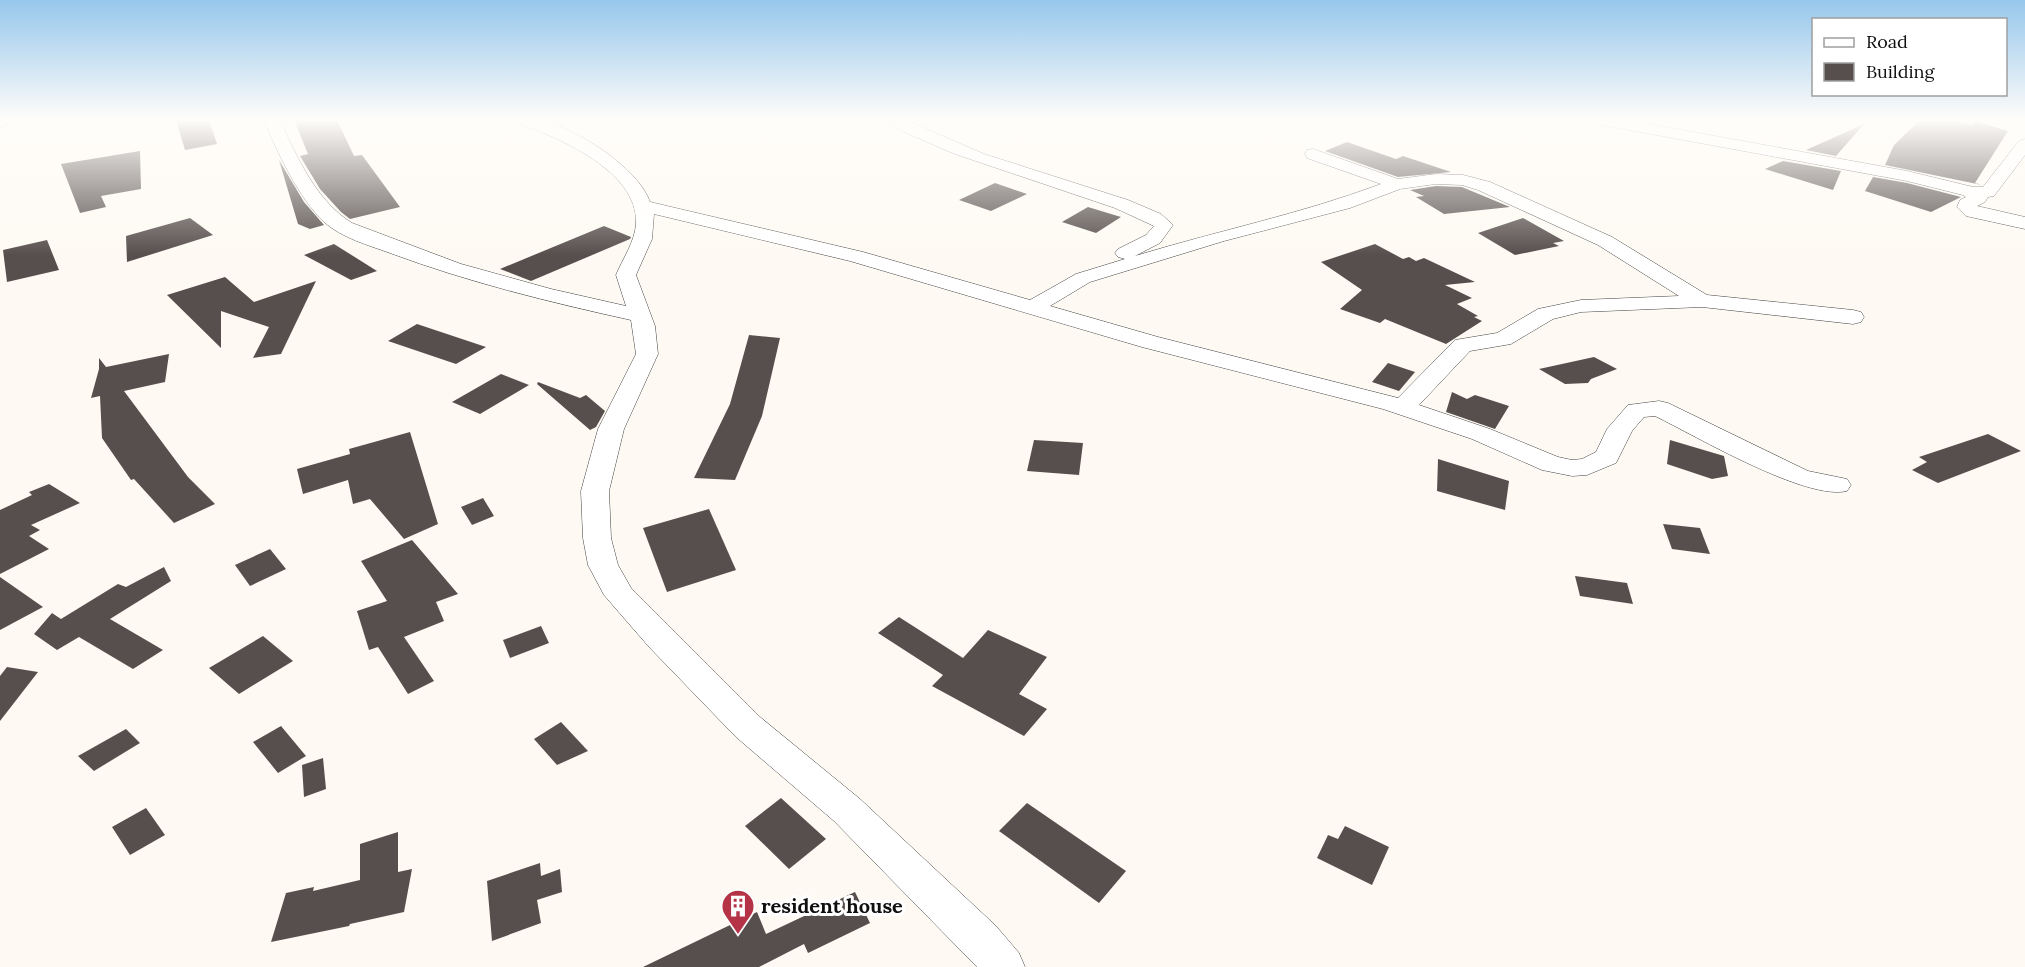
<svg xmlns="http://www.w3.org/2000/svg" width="2025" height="967" viewBox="0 0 2025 967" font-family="Lora,serif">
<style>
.building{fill:#574f4d}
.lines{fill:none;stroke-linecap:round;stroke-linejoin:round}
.street-casing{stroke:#424242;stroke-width:1}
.street{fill:#fff;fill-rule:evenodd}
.labels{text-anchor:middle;stroke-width:6;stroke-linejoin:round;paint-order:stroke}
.near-poi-label{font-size:20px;font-weight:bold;fill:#0f0f0f;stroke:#fff;text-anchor:start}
</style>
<rect width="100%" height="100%" fill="#fefaf3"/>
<!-- building -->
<g class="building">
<polygon points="176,120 209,120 217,144 185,150"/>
<polygon points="294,120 337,120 354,156 362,155 400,207 350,219 341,212 320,189 300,156 308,154"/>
<polygon points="1929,120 1946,120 1972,125 1976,121 2008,131 1975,183 1982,185 1885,165 1894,145 1919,121 1926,122"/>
<polygon points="1864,124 1836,156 1806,150"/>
<polygon points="1347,142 1396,159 1403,156 1451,172 1398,177 1325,151"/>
<polygon points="140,151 141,189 101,196 106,207 80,213 61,164"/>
<polygon points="279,160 304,202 324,225 310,229 298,224"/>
<polygon points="1783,161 1841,171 1833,190 1765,169"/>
<polygon points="1873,177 1907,183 1961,197 1931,212 1865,191"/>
<polygon points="995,183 1027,194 991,211 959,200"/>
<polygon points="1436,186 1462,187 1510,207 1444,214 1416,197 1424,196 1410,190"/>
<polygon points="1088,207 1121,217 1096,233 1062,222"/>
<polygon points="190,218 213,235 127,262 126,236"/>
<polygon points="1523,218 1564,241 1553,243 1559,246 1515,255 1478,233"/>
<polygon points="604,226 631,237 630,239 531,281 500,269"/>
<polygon points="47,240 59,270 7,282 3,250"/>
<polygon points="334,244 377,271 351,280 304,255"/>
<polygon points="1375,244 1403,259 1409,257 1416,261 1424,258 1475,282 1445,285 1472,298 1457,304 1478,316 1474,317 1482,321 1446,344 1385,319 1380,323 1340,309 1362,290 1321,262"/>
<polygon points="225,277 254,302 316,281 281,354 253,358 269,327 221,311 221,348 167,295"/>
<polygon points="417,324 486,347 456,364 388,341"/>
<polygon points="749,335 780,338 762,416 735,480 694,478 730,404"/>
<polygon points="169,354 165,382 124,391 188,477 215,504 174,523 134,479 131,480 102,438 100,396 91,398 99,369 99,358 106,367"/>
<polygon points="1594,357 1617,369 1591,379 1588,383 1565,384 1539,369"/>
<polygon points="1388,363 1415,372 1399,391 1372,382"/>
<polygon points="501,374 529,385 480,414 452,402"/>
<polygon points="538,382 580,398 586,395 605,411 596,427 590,430 537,384"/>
<polygon points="1452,392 1467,399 1475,395 1509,406 1495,429 1446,412"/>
<polygon points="410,432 438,524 404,539 370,499 353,504 348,480 303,494 297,469 350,454 349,449"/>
<polygon points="1988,434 2021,451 1938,483 1912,470 1927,462 1919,457"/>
<polygon points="1034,440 1083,443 1079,475 1027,471"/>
<polygon points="1670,440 1724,456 1728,476 1712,479 1667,464"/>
<polygon points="1438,459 1509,481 1505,510 1437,491"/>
<polygon points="49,484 80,503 31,525 40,530 29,536 49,549 0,574 0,510 32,495 29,492"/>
<polygon points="483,498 494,516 472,525 461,507"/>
<polygon points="709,509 736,570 667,592 643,528"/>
<polygon points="1663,524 1700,528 1710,554 1672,549"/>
<polygon points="412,540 458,594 436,602 444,621 404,637 434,681 408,694 378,647 369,650 357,611 387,601 361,561"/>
<polygon points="270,549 286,569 250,586 235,565"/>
<polygon points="164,567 171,581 110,619 163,650 133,669 79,637 57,650 34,634 52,613 61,619 118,584 126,587"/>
<polygon points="1575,576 1627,583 1633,604 1580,596"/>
<polygon points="0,577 43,607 0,630"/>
<polygon points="899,617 963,658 988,630 1047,657 1019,694 1047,709 1024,736 932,686 943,675 878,633"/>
<polygon points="541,626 549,643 510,658 503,640"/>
<polygon points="263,636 293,661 239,694 209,668"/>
<polygon points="7,667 38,672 0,721 0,676"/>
<polygon points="561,722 588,751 557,765 534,739"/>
<polygon points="281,726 306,756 278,773 253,742"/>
<polygon points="126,729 140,743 94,771 78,756"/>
<polygon points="323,758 326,789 304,797 302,765"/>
<polygon points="781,798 826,839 789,869 745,826"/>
<polygon points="1027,803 1126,871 1099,903 999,831"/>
<polygon points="146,808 165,835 130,855 112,827"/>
<polygon points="1345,826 1389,847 1372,885 1317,858 1328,835 1338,839"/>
<polygon points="398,832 398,872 412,869 404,912 350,924 349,926 271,942 286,893 314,887 313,891 360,880 360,844"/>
<polygon points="540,863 541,876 560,869 562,892 537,900 541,923 492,941 487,881"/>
<polygon points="855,892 870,923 808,953 804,944 759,967 643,967 757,912 766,934"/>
</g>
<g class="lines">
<defs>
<g id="street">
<polygon points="0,120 10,120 6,125 0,127"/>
<path d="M264,120H280C296,156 317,202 352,223L461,264L551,289L626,306L616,275C623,258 635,242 636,223C638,171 558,137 517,123L515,120C523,120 532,119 539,120C573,126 639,168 650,202L863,252L1030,300L1076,274L1125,259L1118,257L1115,253L1118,249L1146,235L1154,226L1115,208L955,154L904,132L886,120H906L984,154L1128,200L1161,214L1173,225L1160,243L1135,256C1217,231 1301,214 1381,184L1307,158L1305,154L1307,150L1313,149L1398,179L1436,174L1463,175L1490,182L1612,237L1707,295L1853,310L1861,312L1864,317L1861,322L1853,324L1702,307L1581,312L1553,319L1511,344L1470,351L1419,405L1490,429L1558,457L1572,460L1582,459L1596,452L1607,429L1628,405L1659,401L1668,403L1808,471L1847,479L1851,485L1847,491C1806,501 1696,436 1655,416L1644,417L1632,431L1616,463L1587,475L1572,476L1542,470L1472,439L1383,409L1142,347L850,261L654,214L652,239L636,275L655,326L658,354L624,429L609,491L611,538L618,565L631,588L760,717L860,799L996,926L1019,953L1025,967H977L834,821L736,737L650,648L604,595L588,565L583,538L581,491L598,429L636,354L631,320C549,302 468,282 390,253C368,245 342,238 324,222C299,198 277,152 264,120ZM1436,184L1462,185L1478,190L1598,245L1679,296L1581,300L1538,309L1497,333L1455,340L1398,398L1158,337L1050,306L1090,282L1224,241L1350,208L1400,189Z"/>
<polygon points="1594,120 1627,120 1907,171 1973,187 1983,187 2019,141 2025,139 2025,155 1994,196 1988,197 1985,202 1977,206 2025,217 2025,229 1966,216 1957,207 1960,200 1966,197 1963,195 1907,181 1602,125"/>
</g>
</defs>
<!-- street casing -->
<use href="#street" class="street-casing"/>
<!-- street -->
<use href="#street" class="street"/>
</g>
<!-- sky -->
<linearGradient id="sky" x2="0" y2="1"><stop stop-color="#96c7ec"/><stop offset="0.47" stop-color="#fffdfa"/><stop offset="1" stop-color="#fffdfa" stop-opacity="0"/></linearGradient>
<rect width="2025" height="255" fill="url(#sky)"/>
<!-- icons -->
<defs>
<symbol id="building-pin" viewBox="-11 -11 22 30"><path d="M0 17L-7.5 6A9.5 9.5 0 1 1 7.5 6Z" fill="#b43347" stroke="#fff"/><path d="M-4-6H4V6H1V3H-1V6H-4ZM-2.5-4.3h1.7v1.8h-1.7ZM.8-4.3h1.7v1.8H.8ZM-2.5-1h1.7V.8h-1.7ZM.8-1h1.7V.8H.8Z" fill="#fff"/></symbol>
</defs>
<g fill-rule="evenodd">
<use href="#building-pin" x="719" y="887" width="38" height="52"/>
</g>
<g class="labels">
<!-- near-poi labels -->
<g class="near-poi-label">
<text x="761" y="913">resident house</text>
</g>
</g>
<!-- legend -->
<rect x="1812" y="18" width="195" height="78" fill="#ffffff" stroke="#9f9f9f" stroke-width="1.5"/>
<rect x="1824" y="38" width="30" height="9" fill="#ffffff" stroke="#9f9f9f" stroke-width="1.5"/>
<text x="1866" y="48" font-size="18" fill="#0f0f0f">Road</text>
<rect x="1824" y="63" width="30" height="18" fill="#574f4d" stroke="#9f9f9f" stroke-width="1.5"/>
<text x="1866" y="78" font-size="18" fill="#0f0f0f">Building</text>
</svg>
